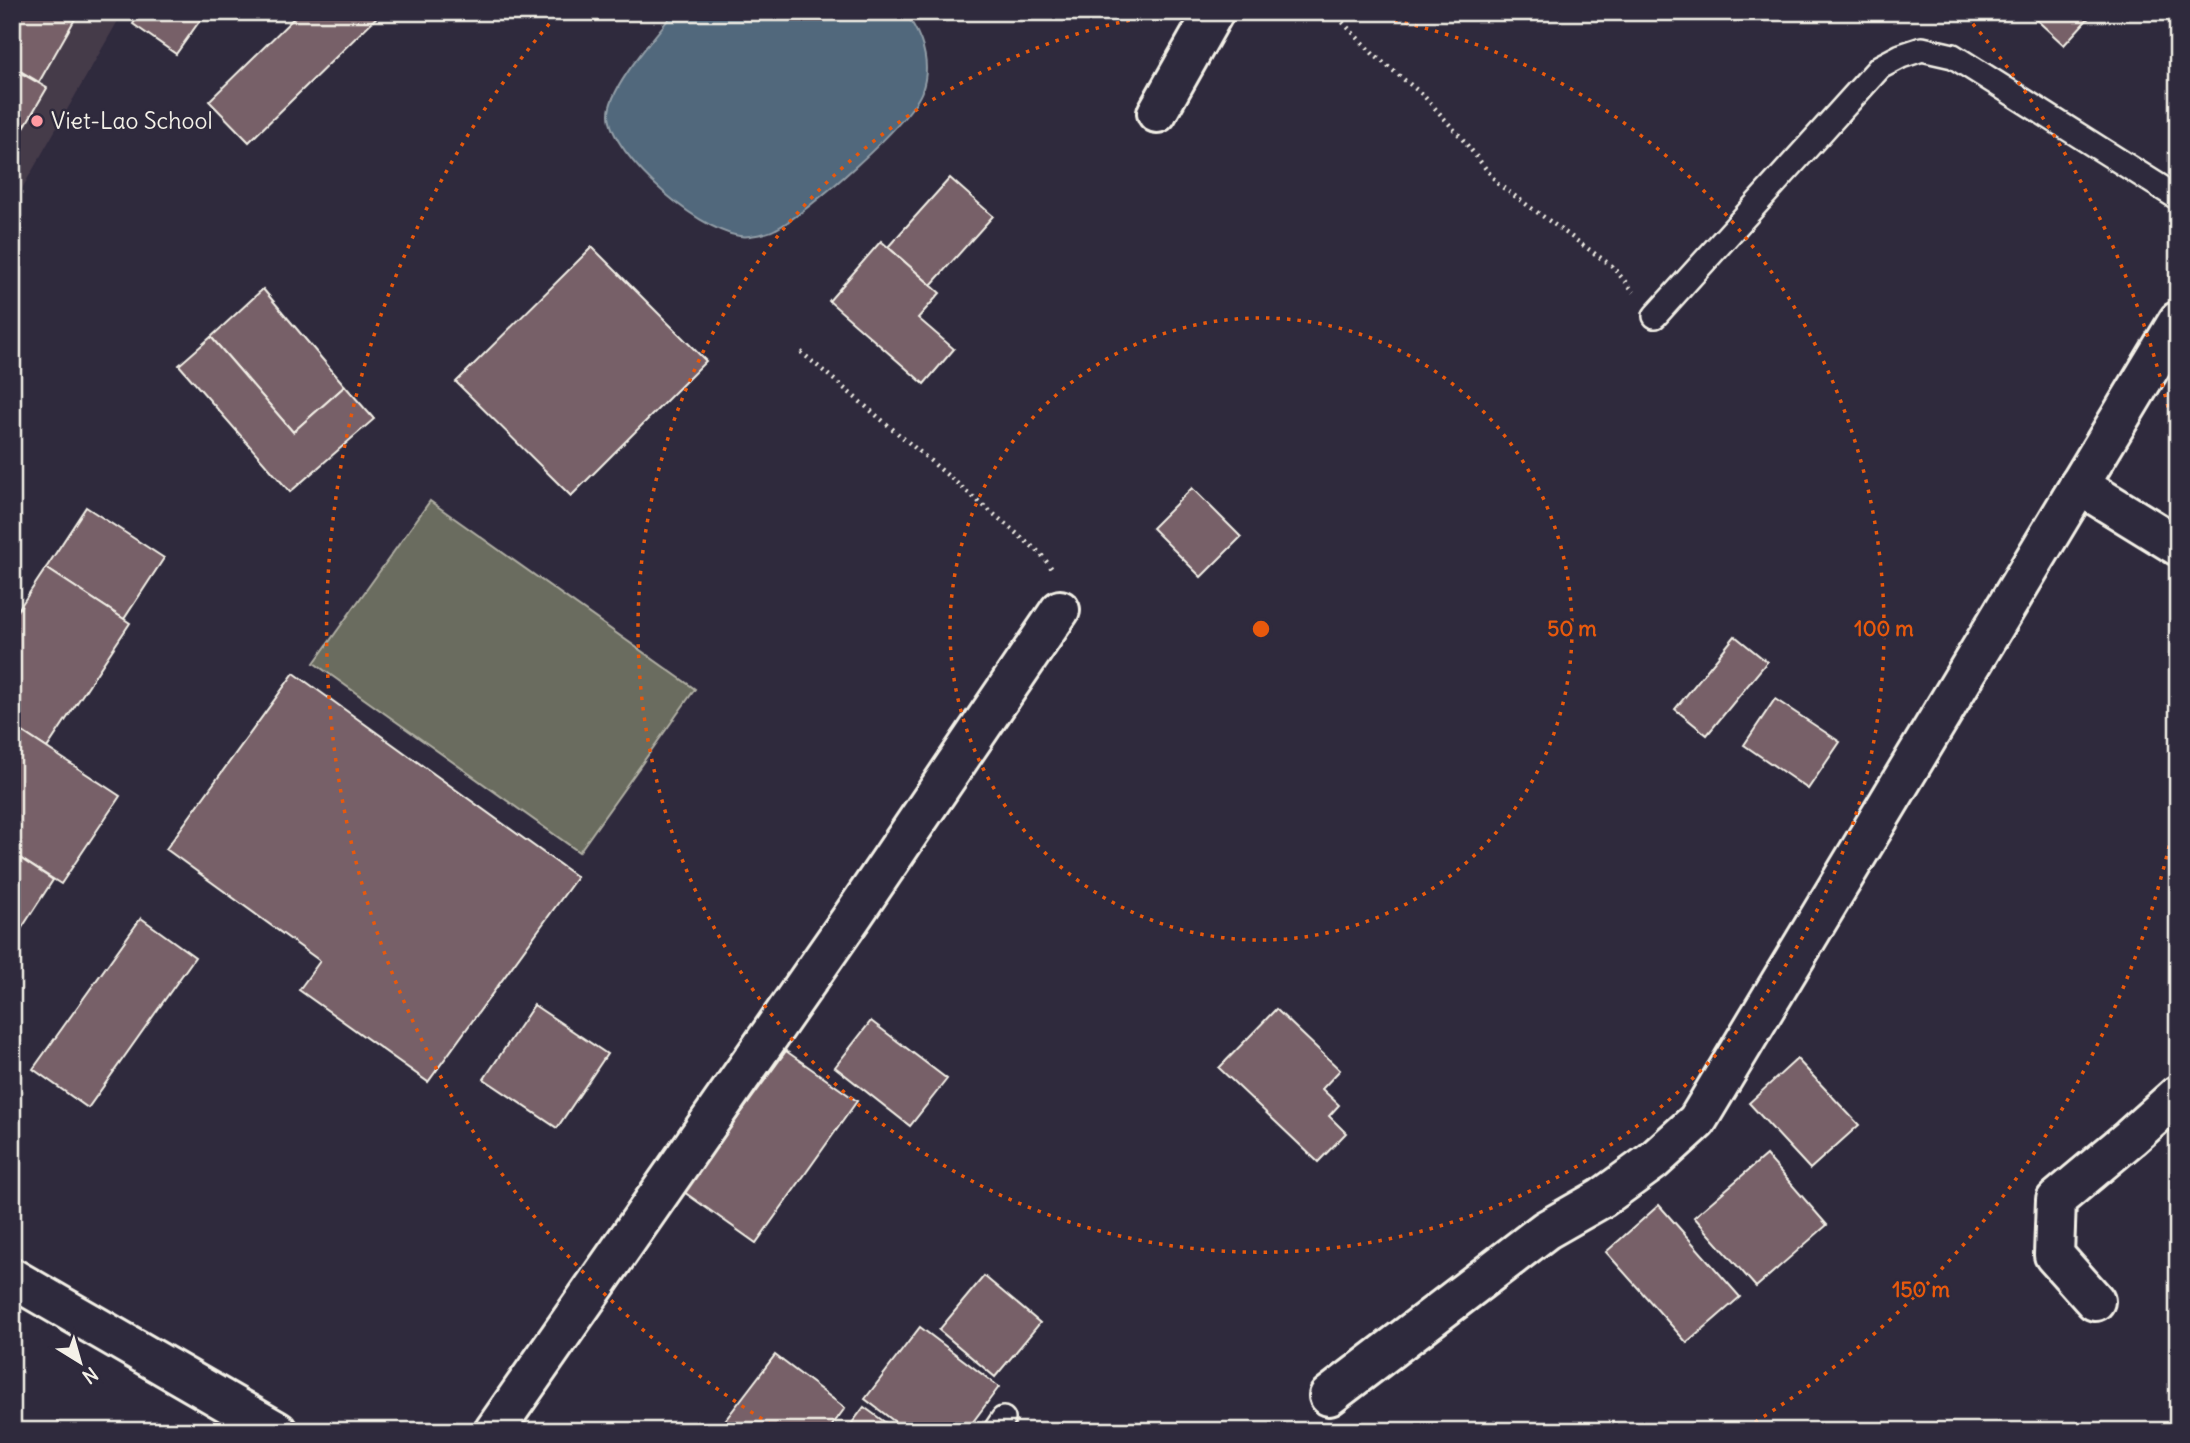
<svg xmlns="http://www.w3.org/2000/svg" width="2190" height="1443" viewBox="0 0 2190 1443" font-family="Delius,sans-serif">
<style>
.built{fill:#453a4a}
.green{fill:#6a6c5e;stroke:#afaea3;stroke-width:2}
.water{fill:#51677c;stroke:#929ea7;stroke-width:2}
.building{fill:#776068;stroke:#f4f1e8;stroke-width:2}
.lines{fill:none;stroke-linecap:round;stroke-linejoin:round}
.lane-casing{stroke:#f4f1e8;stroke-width:28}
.street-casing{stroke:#f4f1e8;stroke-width:44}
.path{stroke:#f4f1e8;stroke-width:4.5;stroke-dasharray:2 5;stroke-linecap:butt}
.lane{stroke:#2f2a3d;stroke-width:23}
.street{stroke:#2f2a3d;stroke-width:38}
.ring{fill:none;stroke:#e8590c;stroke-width:3.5;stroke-dasharray:3.5 7}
.poi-dot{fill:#ff9aa2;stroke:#2f2a3d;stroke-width:2.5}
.labels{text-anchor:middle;stroke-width:5;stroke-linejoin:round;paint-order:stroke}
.poi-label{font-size:23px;fill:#f4f1e8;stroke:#2f2a3d;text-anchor:start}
.centre{fill:#e8590c;stroke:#2f2a3d;stroke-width:3.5}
.ring-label{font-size:21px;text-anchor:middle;font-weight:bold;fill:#e8590c;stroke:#2f2a3d;stroke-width:5;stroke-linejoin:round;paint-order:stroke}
</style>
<rect width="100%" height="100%" fill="#2f2a3d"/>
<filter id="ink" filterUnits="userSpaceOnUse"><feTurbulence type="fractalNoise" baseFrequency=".0143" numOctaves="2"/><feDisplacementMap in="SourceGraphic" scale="14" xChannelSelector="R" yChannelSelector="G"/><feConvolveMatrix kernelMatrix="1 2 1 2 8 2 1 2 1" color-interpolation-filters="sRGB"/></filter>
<g filter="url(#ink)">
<!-- built -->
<polygon class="built" points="12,12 123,12 12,206"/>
<!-- green -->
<polygon class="green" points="430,501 695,689 579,852 314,663"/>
<!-- water -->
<path class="water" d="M674,12H905C922,36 932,63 922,91C910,123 807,213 776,229C769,233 758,235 750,236C710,243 609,155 609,114C609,87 657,35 674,12Z"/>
<!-- building -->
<g class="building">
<polygon points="12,12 79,12 39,82 12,66"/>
<polygon points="141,12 206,12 176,54 133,24"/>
<polygon points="300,12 382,12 249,142 209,101"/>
<polygon points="2028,12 2094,12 2064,45"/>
<polygon points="12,68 47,88 12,148"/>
<polygon points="950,178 993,216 931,285 888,247"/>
<polygon points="881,241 940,293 918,318 954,349 924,384 829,301"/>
<polygon points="592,247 706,361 571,496 456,382"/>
<polygon points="263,289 345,386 293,432 211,337"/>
<polygon points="211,337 293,432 345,386 374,419 290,492 179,365"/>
<polygon points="1192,488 1241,537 1201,577 1152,528"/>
<polygon points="86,507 164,558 124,619 46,568"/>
<polygon points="46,568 130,623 47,748 12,725 12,619"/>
<polygon points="1735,636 1767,662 1707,735 1675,709"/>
<polygon points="294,673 577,877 428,1082 299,990 320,961 166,849"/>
<polygon points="1775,699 1840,742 1808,789 1744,745"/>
<polygon points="12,725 120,796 61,884 12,853"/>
<polygon points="12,853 53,880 14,940 12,938"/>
<polygon points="141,918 195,957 88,1108 33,1069"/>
<polygon points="534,1005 607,1054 557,1128 484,1079"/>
<polygon points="1276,1009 1340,1070 1322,1089 1339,1105 1329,1116 1346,1133 1318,1162 1219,1068"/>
<polygon points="871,1021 947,1079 910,1126 835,1067"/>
<polygon points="786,1051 857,1101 756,1243 684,1192"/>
<polygon points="1797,1059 1859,1125 1810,1169 1749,1103"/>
<polygon points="1766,1155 1827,1225 1756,1287 1694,1217"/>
<polygon points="1659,1205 1740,1297 1687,1343 1606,1252"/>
<polygon points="984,1276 1040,1323 995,1377 939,1330"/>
<polygon points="920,1327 999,1387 966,1431 907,1431 865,1399"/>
<polygon points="775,1355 845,1408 828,1431 717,1431"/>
<polygon points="864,1407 897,1431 846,1431"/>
</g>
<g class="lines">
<defs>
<g id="lane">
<polyline points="1655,316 1880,67 1901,56 1922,49 1953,56 2178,198"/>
<polyline points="995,1431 1003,1419"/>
</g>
<g id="street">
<polyline points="1157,113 1214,12"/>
<polyline points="2079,485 2178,546"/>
<polyline points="12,1278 277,1431"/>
<polyline points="2095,1301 2054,1255 2056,1200 2130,1138 2178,1095"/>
<polyline points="1329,1396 1546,1230 1602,1198 1653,1161 1697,1121 2178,321"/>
<polyline points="494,1431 852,917 1060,610"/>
</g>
</defs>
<!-- lane casing -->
<use href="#lane" class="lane-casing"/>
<!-- street casing -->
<use href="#street" class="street-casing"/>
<!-- path -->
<g class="path">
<polyline points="1333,12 1374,55 1423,95 1460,136 1498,184 1612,266 1634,292"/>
<polyline points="801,352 1040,553 1053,570"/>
</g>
<!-- lane -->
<use href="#lane" class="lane"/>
<!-- street -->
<use href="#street" class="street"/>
</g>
</g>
<!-- distance rings -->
<g class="ring">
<circle cx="1261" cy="629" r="311"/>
<path d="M1353 13A623 623 0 1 1 1169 13"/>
<path d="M2176 815A934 934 0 0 1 1742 1430M780 1430A934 934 0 0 1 556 16M1966 16A934 934 0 0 1 2176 443"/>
</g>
<!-- markers -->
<circle class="poi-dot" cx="37" cy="121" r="7"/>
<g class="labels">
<!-- poi labels -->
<g class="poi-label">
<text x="51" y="129">Viet-Lao School</text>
</g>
</g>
<circle cx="1261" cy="629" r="10" class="centre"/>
<g class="ring-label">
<text x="1572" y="636">50 m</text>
<text x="1884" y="636">100 m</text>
<text x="1921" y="1297">150 m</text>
</g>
<!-- margin -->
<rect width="2190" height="1443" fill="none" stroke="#2f2a3d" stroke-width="42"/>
<rect x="21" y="21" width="2148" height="1401" fill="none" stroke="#f4f1e8" stroke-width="2.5" filter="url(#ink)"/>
<!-- north arrow -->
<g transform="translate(80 1362) rotate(143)" stroke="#2f2a3d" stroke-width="5" paint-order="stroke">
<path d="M0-5L12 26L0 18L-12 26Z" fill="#f4f1e8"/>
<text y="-10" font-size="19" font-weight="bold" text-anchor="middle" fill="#f4f1e8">N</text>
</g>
</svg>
